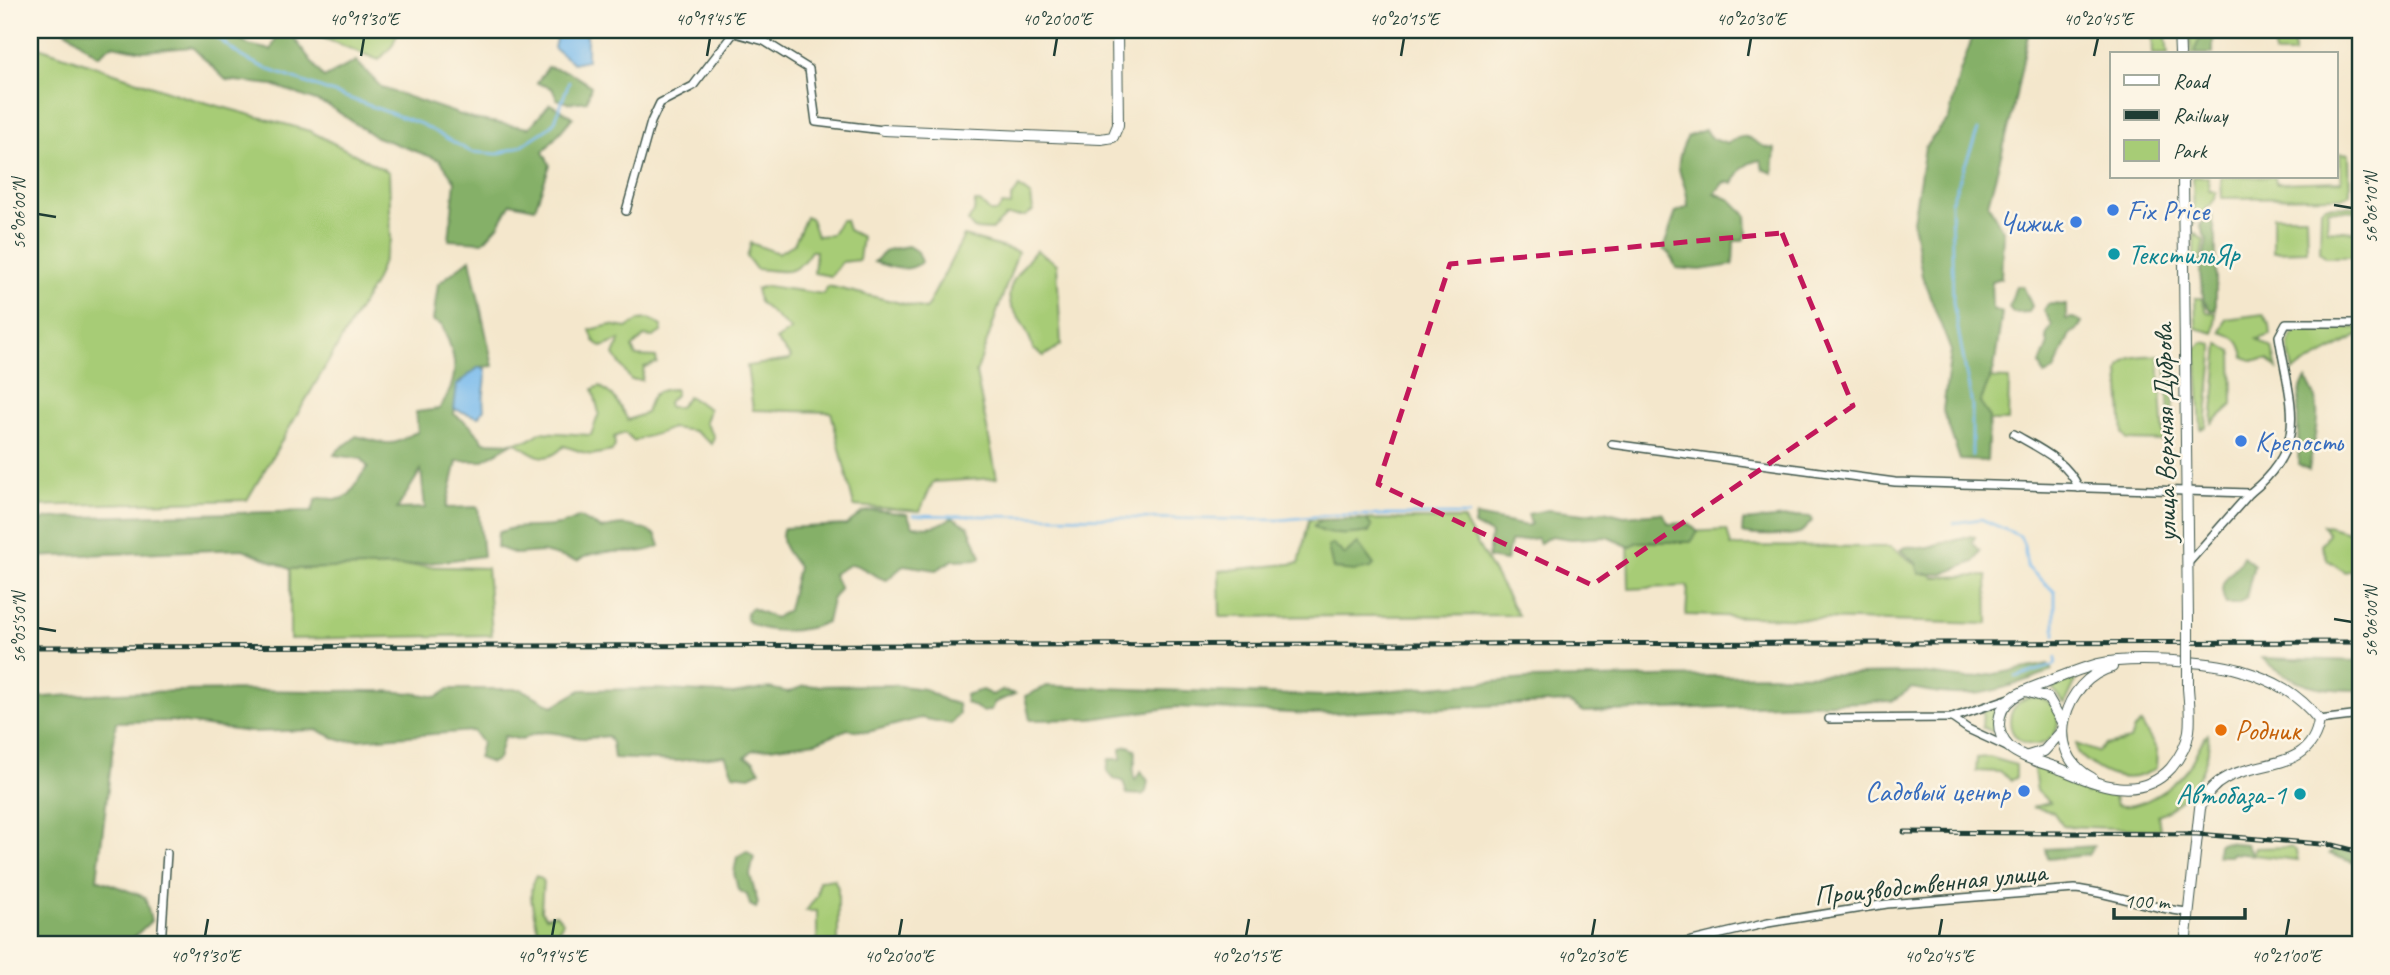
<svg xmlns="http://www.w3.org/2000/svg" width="2390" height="975" viewBox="0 0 2390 975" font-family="Caveat,sans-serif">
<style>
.green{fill:#a7cc76;stroke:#638455;stroke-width:2}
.forest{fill:#85b067;stroke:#52764e;stroke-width:2;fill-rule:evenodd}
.water{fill:#77baed;stroke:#4b7c90;stroke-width:2}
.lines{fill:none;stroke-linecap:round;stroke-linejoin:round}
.stream{stroke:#77baed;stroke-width:2.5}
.street-casing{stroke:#3f564b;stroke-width:10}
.secondary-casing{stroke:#3f564b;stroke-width:12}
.street{stroke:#fff;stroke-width:7}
.secondary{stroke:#fff;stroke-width:10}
.rail-casing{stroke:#1f3d34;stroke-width:5}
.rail{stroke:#fcf5e5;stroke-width:2.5;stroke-dasharray:8;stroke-linecap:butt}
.secondary-bridge-casing{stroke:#3f564b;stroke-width:12;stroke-linecap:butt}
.secondary-bridge{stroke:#fff;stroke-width:10}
.marked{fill:none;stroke:#c2185b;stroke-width:5;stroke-dasharray:14 9;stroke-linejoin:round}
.ticks{fill:none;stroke:#1f3d34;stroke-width:2.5}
.shop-dot{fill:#3f7fe0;stroke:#fcf5e5;stroke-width:2.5}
.culture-dot{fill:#0f9aa8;stroke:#fcf5e5;stroke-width:2.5}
.food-dot{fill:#e8710a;stroke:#fcf5e5;stroke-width:2.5}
.labels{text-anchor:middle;stroke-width:5;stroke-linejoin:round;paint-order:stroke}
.shop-label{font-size:28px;fill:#366cbe;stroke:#fcf5e5;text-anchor:start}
.culture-label{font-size:28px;fill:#0d838f;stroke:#fcf5e5;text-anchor:start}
.street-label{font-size:28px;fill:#1f3d34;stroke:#fcf5e5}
.food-label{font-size:28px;fill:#c56008;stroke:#fcf5e5;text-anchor:start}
.neatline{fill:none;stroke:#1f3d34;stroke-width:2.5}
.ticks-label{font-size:18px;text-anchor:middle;fill:#1f3d34}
</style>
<rect width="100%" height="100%" fill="#fcf5e5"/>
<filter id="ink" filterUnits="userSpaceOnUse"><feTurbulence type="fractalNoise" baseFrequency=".0143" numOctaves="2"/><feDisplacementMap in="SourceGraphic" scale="14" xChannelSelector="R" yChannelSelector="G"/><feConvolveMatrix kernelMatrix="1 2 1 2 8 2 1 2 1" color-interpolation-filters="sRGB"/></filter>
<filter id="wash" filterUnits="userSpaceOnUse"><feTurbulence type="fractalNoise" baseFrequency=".00686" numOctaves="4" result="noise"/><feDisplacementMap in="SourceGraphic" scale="28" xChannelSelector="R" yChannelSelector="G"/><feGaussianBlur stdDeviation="1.57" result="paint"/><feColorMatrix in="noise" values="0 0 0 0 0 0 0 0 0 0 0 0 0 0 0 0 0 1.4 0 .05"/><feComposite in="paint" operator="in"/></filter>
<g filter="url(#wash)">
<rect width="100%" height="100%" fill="#f4e7cc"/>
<!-- green -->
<g class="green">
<polygon points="303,30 399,30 392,46 379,60"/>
<polygon points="2152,30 2165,30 2168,54 2153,54"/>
<polygon points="2190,30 2199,30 2201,37 2195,49 2197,54 2191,54"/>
<rect x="2274" y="32" width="20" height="22"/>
<polygon points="30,44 182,96 310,131 389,172 391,240 375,282 247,500 30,506"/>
<polygon points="2340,153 2349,154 2350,194 2344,197 2222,198 2221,177 2275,177 2276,183 2341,181"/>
<polygon points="2193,177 2208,177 2209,190 2216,193 2215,199 2194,224"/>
<polygon points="1019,187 1031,196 1033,211 1025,216 1006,216 992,230 974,229 968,222 974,212 975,202 980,202 990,212 997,212 1002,205 1011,206 1011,199"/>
<polygon points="2326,206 2360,207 2360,211 2328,210 2327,230 2360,232 2360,257 2326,257 2320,252 2321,209"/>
<polygon points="2273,216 2306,216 2307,251 2273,252"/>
<path d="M806,217L811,219L817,236L831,235L841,220H845L848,230L862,237L859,260L842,262L831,276L814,273L816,251H811C794,278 786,271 756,269L747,257L751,243L778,253L794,244Z"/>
<polygon points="2194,233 2204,241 2199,265 2194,265"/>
<polygon points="964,236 1018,252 976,373 997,478 933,482 920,511 854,506 831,412 753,410 747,366 789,360 791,357 776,340 791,330 759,302 756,289 766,286 823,294 828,286 926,309"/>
<path d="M1036,250L1057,264L1061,345L1044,356L1033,349C1028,330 1023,325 1013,309C1000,288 1024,266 1036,250Z"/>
<polygon points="2195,298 2201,298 2207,312 2216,313 2214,333 2196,328"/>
<path d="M2263,314L2270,325L2271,335L2257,339L2272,348L2277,369L2268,360H2251L2244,357C2241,341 2236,337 2221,332L2226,319Z"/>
<polygon points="649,319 662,326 661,332 653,337 644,336 632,348 636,356 656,357 657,363 644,367 642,380 631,380 614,355 620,340 602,347 594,341 590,330 610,325 627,328 639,320"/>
<path d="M2304,326L2360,328V335L2293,371C2289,351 2283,337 2304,326Z"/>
<polygon points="2203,342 2213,344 2213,355 2206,427 2201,429 2196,349"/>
<polygon points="2219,344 2232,351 2233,404 2212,423"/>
<path d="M2159,355L2164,441L2127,440L2123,434L2119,371C2125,353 2143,357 2159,355Z"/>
<polygon points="2166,356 2172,364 2173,430 2170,439"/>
<polygon points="1977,378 2009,379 2008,421 1976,421"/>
<path d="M600,386L614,397L628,420L646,413C651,394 655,389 675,389L676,394L668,402L669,407H679L688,396L709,409L705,423L714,436L712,444L694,431L671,428C659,435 647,435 634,441L625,433L614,437L615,446L612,451L591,455L564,446C545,466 535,455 515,442L529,440L541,432L591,435L599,413L593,389Z"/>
<polygon points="1463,519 1518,615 1220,617 1219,571 1299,563 1309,520"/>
<polygon points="2323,525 2360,535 2360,568 2345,572 2328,560 2321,545 2328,533"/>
<polygon points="1727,530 1731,546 1891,547 1934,577 1987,576 1988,624 1686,615 1688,586 1629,589 1628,535"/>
<polygon points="406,566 487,568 492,635 290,639 290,569"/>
<polygon points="2077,678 2065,704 2053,690 2055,685"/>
<circle cx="2034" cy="721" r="24"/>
<polygon points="2000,705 1998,734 1982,727 1983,711"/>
<path d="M2141,723L2157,750L2156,768C2127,788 2099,774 2077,752L2076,744L2098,752L2105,745L2130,740L2134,729Z"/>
<path d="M2208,734C2213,766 2186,803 2158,815L2160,830L2063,826L2053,812L2032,807L2050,803L2037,791L2033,763L2083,786L2086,794L2094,789L2113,793L2116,805C2141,811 2173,787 2188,768C2196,757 2198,744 2208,734Z"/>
<polygon points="1989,757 2016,765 2016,778 2011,780 2000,772 1976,771 1977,758"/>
<polygon points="2290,847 2296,851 2298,860 2252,855 2255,848"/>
<path d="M536,876L543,880L541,910L546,917L556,914L563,922L556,934L546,937L544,945H540C540,925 523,895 536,876Z"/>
<polygon points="834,879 838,888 838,945 817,945 817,911 806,911 817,896 819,881"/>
</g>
<!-- forest -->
<g class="forest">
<polygon points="65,30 227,30 249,45 271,50 279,30 288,30 324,78 356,61 382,88 473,119 529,128 550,104 573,117 543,152 550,165 535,208 511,203 498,226 483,242 449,240 455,181 440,160 374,136 329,106 273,85 226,80 192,47 143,51 112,45 98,56"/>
<polygon points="1975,30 2029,30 2012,115 1988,204 2003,231 2001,278 1991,281 1992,309 2002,313 1994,369 1980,403 1989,416 1987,461 1960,460 1943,410 1951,351 1922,276 1913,221 1925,147 1949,118 1960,72"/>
<polygon points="2199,30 2213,30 2213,54 2197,54 2195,49 2201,37"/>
<polygon points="2299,30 2360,30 2360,37 2299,36"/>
<polygon points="548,67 569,72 591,86 587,101 568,103 557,99 552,88 537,83"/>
<path d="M1705,130L1713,139L1727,144C1754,126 1749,147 1775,149L1773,173L1763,169L1761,160C1745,162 1740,170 1733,183L1724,182L1715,193L1731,200L1746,215L1747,235L1742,241H1734L1733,265L1700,270L1676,268L1670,254L1663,249L1676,212L1688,207C1688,174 1667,175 1688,136Z"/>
<polygon points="2211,213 2216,237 2216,310 2210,310 2204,301 2202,290 2200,273 2207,241 2200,225"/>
<path d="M908,246L918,252L922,262C907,274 891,267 874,262L887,250Z"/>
<path d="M470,259L493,366L479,367L457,385L454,414L471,426L484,442L513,443L482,461H457L446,508L478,507L483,556L406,566L290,569L243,549L30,557V528L47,518L312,511L316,499C324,496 330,500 339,499C356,497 356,476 368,468L362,459L334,455C340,445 349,445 356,436C367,438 386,446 397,442C405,439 409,434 418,432L416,412L439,409C462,376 456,358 442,325L433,321L438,284ZM421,470L425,508L397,509Z"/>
<polygon points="2016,286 2023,286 2032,306 2029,312 2013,313 2009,307"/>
<polygon points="2048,304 2066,305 2066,319 2073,318 2082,322 2077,331 2070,334 2054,371 2044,375 2040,364 2048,343 2046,336 2052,325 2044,310"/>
<path d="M2306,379C2327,410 2313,436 2309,470L2298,464C2300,442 2293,393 2306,379Z"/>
<path d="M875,510L907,514L913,526C930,528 938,527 952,517L968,526L981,556L980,559L953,560L936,570L904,565L887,580C873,577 864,566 851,564L833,574L840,589L832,600L827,622C804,632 766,636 746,620L747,612L751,608L775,618L788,610L798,567C789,554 777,544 784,528L846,525L863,512Z"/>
<polygon points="1548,510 1584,514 1604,511 1624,516 1662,513 1669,524 1688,523 1698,532 1691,542 1637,542 1630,547 1607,537 1571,539 1551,536 1540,543 1537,538 1510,542 1506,561 1488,558 1491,534 1474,525 1476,516 1527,526 1531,524 1528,514"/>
<path d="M1797,516L1810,517L1812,521C1809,524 1803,532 1799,533C1789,536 1752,536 1742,533L1743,521Z"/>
<path d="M579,517L602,529C623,522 637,525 656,535L660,546C637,559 606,543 577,561L543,552L516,554L497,547L498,533C524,520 550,535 579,517Z"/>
<path d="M1361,519L1367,520L1372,527L1369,532C1355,535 1324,537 1313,526L1321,520Z"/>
<path d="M1971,536L1975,537L1972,542L1980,551L1974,562L1943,574H1919L1916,563L1900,550C1909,543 1922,550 1932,546C1945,541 1958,541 1971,536Z"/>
<polygon points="1358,543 1374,565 1371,568 1355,571 1333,569 1328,547 1333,544 1345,555"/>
<path d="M2243,556L2254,565L2246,598L2238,604H2226C2214,578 2233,577 2243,556Z"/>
<path d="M2262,658L2360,661V690C2318,690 2295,686 2262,658Z"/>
<path d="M2048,664L2052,671C1994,692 1974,702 1912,688L1892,701L1584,712L1568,702L1311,714L1176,707L1091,719L1030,720L1025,696L1047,686L1322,696L1528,679L1918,673L1968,679Z"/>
<path d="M893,685L924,689L946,701L958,704L959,714L951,724L921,718L868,732L848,729L816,742L753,750L745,757L754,761L760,771L750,776L733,774L725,755L678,761L614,758L612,743L608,736C600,737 592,738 584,738C560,736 544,725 522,740L504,736L498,759L491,763L478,758L482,743L473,731L342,741L317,730L249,732L171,721L116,722L97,879L145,897L151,921L132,939L136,945H30V698C124,691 219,689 314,691C355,691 397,689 437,697L449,689H521L553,706L581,690L655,689L733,694L769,688L788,692L804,686Z"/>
<polygon points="982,690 992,695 1002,690 1015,694 994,703 991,710 984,712 966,702 965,695"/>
<path d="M1128,746L1135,749C1139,759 1129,770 1135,780L1141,771L1148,781L1146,792L1142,795L1127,794L1123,781L1114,779L1107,771L1109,759H1121V748Z"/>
<polygon points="2223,842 2246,844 2252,855 2232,853 2231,856 2217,856 2218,844"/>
<polygon points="2094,846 2088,855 2048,859 2046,849"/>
<polygon points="2335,849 2360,854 2360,865 2330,854"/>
<polygon points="747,851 754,857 750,875 758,903 756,908 750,905 747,895 738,890 734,873 737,857"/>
</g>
<!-- water -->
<g class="water">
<polygon points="558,30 587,30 587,60 573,63 554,48"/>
<path d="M479,367L485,369C488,384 481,394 484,409L478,417L454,409L457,385Z"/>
</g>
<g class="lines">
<!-- stream -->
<g class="stream">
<polyline points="207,30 242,57 267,69 421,124 471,152 498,154 521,146 550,127 555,121 569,82"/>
<polyline points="1972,456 1972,405 1953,302 1951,202 1978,130"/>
<polyline points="914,515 1279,520 1332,515 1468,515"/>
<polyline points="1954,523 1981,519 2020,536 2024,545 2027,567 2055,592 2055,635"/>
<polyline points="2016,677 2055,665 2056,658"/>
</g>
</g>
</g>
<g filter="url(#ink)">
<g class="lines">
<defs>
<g id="street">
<polyline points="735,33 764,41 809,69 816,122 883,130"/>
<polyline points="626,211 651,122 660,103 693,86 736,30"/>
<path d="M2014,434C2040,449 2066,460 2079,488"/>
<path d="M1612,444L1895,482L2250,493C2312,443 2289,403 2279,336L2286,323H2360"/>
<polyline points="2189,562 2250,493"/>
<polyline points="1952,718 1968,729 2007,747"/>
<polyline points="1829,719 1952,718 2010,698"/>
<polyline points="2319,720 2360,715"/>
<polyline points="161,945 167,853"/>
<path d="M1675,945L1768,923L1887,904L2075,889C2114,893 2150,909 2189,912"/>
</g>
<g id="secondary">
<polyline points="2179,30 2180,54"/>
<polyline points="883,130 1101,139 1113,137 1118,125 1117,30"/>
<polyline points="2183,177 2188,620"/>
<polyline points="2026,691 2048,698 2062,722"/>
<polyline points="2028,756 2044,751 2062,731"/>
<path d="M2092,778C2041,752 2064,680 2112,667"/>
<path d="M2185,945L2200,808C2222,746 2310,787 2319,720C2298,693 2273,680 2240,670C2209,661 2129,656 2098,664C2079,669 2060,677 2042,684C2023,691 1999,699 1999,724C1999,732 2003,741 2009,747C2021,758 2048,764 2063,770C2098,785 2140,802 2171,768C2180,757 2187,745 2189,731C2191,717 2189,702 2188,688"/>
</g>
</defs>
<!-- street casing -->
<use href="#street" class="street-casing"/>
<!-- secondary casing -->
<use href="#secondary" class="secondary-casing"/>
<!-- street -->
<use href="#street" class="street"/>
<!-- secondary -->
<use href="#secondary" class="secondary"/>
<defs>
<g id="rail">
<polyline points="30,647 2360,642"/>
<polyline points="1904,832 2197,834 2333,845 2360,852"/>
<polyline points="2271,941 2360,945"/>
</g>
</defs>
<!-- rail casing -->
<use href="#rail" class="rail-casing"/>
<!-- rail -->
<use href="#rail" class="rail"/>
<defs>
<polyline id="secondary-bridge" points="2188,620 2188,688"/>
</defs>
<!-- secondary-bridge casing -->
<use href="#secondary-bridge" class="secondary-bridge-casing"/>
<!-- secondary-bridge -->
<use href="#secondary-bridge" class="secondary-bridge"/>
</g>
</g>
<!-- marked area -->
<path class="marked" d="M1782,233L1853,406L1592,585L1378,484L1450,264Z"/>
<!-- ticks -->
<path class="ticks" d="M361,56L364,38M707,56L710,38M1054,56L1057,38M1401,56L1404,38M1748,56L1751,38M2094,56L2098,38M2334,205L2352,208M38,214L56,217M2334,619L2352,622M38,628L56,631M205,936L208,919M552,936L555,919M899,936L902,919M1246,936L1249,919M1592,936L1595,919M1939,936L1942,919M2286,936L2289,919"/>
<!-- markers -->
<g class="shop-dot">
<circle cx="2113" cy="210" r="7"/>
<circle cx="2076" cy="222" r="7"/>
<circle cx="2241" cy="441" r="7"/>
<circle cx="2024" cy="791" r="7"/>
</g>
<g class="culture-dot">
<circle cx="2114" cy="254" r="7"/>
<circle cx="2300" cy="794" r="7"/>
</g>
<circle class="food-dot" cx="2221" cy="730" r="7"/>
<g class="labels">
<!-- shop labels -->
<g class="shop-label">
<text x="2127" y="220">Fix Price</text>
<text x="2062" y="232" text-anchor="end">Чижик</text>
<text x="2255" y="451">Крепость</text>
<text x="2010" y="801" text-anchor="end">Садовый центр</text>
</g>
<!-- culture labels -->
<g class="culture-label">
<text x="2128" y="264">ТекстильЯр</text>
<text x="2286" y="804" text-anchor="end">Автобаза-1</text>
</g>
<!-- street labels -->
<g class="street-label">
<text transform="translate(2164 433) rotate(-91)" y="10">улица Верхняя Дуброва</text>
<text transform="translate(1930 883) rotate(-6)" y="10">Производственная улица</text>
</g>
<!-- food labels -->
<g class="food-label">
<text x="2235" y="740">Родник</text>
</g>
</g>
<!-- margin -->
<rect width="2390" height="975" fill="none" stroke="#fcf5e5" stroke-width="77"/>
<!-- legend -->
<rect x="2110" y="52" width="228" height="126" fill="#fcf5e5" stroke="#a4ab9e" stroke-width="2"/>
<rect x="2124" y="75" width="35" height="10" fill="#ffffff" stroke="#a4ab9e" stroke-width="2"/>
<text x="2173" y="88" font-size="21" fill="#1f3d34">Road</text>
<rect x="2124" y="110" width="35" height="10" fill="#1f3d34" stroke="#a4ab9e" stroke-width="2"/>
<text x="2173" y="122" font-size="21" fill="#1f3d34">Railway</text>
<rect x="2124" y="140" width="35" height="21" fill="#a7cc76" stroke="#a4ab9e" stroke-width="2"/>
<text x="2173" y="158" font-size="21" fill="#1f3d34">Park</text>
<!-- scale -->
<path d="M2114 908v10h131v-10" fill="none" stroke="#1f3d34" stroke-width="3.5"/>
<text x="2124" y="908" font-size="21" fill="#1f3d34" stroke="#fcf5e5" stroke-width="5" paint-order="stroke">100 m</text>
<rect x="38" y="38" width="2314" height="898" class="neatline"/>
<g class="ticks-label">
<text x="364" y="25">40°19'30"E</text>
<text x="710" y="25">40°19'45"E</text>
<text x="1057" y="25">40°20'00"E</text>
<text x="1404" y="25">40°20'15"E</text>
<text x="1751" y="25">40°20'30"E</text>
<text x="2098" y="25">40°20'45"E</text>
<text transform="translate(2371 208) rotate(-90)" y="6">56°06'10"N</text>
<text transform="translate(19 214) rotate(-90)" y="6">56°06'00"N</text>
<text transform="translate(2371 622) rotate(-90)" y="6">56°06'00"N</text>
<text transform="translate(19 628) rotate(-90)" y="6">56°05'50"N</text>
<text x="205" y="962">40°19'30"E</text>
<text x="552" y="962">40°19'45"E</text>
<text x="899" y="962">40°20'00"E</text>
<text x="1246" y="962">40°20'15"E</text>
<text x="1592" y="962">40°20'30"E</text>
<text x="1939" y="962">40°20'45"E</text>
<text x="2286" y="962">40°21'00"E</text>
</g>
</svg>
